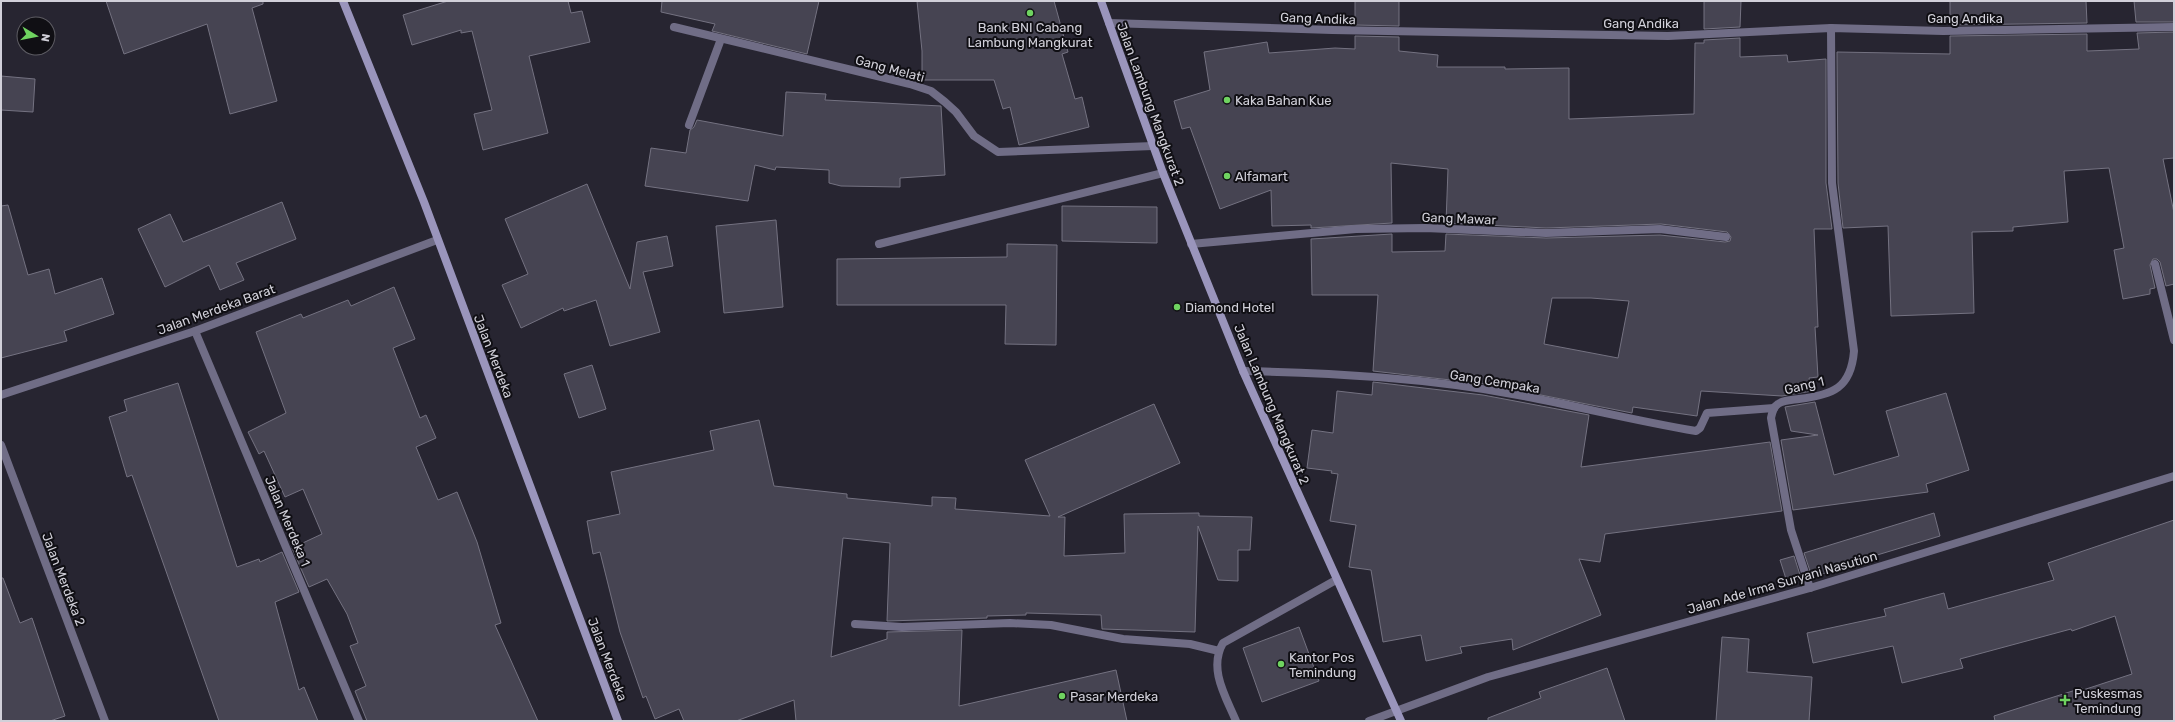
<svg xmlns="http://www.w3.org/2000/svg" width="2175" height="722" viewBox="0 0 2175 722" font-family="Rubik,sans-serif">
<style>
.building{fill:#464452;stroke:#747281;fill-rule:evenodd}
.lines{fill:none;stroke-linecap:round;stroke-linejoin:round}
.lane{stroke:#706d86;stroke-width:8}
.street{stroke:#706d86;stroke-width:8}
.secondary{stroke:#9a95bc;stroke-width:8}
.poi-dot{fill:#6fd360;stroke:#100f14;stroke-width:1.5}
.labels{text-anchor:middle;stroke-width:4;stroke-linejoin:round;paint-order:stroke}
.street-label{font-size:13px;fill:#d1d0d9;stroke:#100f14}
.poi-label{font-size:13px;fill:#d1d0d9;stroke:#100f14;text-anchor:start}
</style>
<rect width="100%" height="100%" fill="#272531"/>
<!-- building -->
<g class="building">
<polygon points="106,1 263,1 263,4 252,8 277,101 230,114 207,24 124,54"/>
<polygon points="448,1 568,1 571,13 582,11 590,42 529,56 548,133 483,150 474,114 492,110 472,31 461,33 461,30 412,45 403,15"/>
<polygon points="662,1 819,1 807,54 712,31 715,24 661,12"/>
<polygon points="917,1 1054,1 1068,52 1062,54 1075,99 1082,97 1089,127 1019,145 1010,107 1003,109 994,80 922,80 922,51"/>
<polygon points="1355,1 1399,1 1399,26 1355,25"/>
<polygon points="1704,1 1741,1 1740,27 1704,29"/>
<polygon points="1950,1 2086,1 2087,23 1950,25"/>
<polygon points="2134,1 2174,1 2174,22 2136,22"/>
<polygon points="2174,32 2174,158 2163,159 2174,213 2174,284 2166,286 2160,262 2157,259 2153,259 2150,265 2155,288 2150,289 2150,294 2123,299 2114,250 2124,248 2109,168 2064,171 2068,222 2013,227 2013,231 1972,232 1974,313 1891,316 1888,226 1843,228 1838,183 1837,52 1950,54 1950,36 2087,34 2087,51 2139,49 2137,33"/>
<path d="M1355,36L1399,37V51L1438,55L1437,67H1505V69L1569,68V119L1694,114L1695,43H1704V40L1740,38V57L1787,55L1788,62L1826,59V183L1832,229H1814L1818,327H1815L1818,377L1809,378L1812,391L1782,396L1701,391L1697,416L1633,407L1632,413L1485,384L1373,371L1378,295H1312L1311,239L1392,234V252L1445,251L1446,234L1546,238L1660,235L1725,242L1730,241L1731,237L1727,232L1661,224L1546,228L1446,223L1448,169L1391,163L1392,223L1311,228V225L1272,226L1271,190L1220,209L1190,127L1182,129L1174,101L1210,90L1204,52L1267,42L1269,53L1335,48L1355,49ZM1552,298H1591L1629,301L1618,358L1544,344Z"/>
<polygon points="1,76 35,79 33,112 1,110"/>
<polygon points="786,92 826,94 825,100 941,106 945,175 900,178 900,187 841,186 829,183 829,170 776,167 775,170 755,165 748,201 645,186 651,148 686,153 690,130 694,127 697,120 783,136"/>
<polygon points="587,184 630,289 637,242 667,236 673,266 643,272 660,332 610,346 596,300 564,311 563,308 521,328 502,285 528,274 505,219"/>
<polygon points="282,202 296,239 236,263 244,280 220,290 209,265 165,287 138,229 170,214 183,242"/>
<polygon points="8,205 28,275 49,269 55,294 102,278 114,314 64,331 67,341 1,358 1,206"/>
<polygon points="1062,206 1157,207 1157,243 1062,241"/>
<polygon points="776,220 783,307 724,313 716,226"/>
<polygon points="1007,244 1057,245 1056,345 1005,344 1006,305 837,305 837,259 1007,257"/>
<polygon points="394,287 415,339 393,348 420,418 426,415 436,438 416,447 438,500 457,492 477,542 501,623 495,625 538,721 367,721 355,691 366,686 350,646 358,643 347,614 327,579 309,587 292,548 322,534 303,489 285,497 264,451 259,454 248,432 286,413 256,332 301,314 303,318 348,300 351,306"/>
<polygon points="592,365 606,409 579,418 564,374"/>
<polygon points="1373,382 1483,395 1589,415 1581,467 1770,442 1782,511 1605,534 1600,562 1579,559 1601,615 1513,650 1512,639 1460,647 1462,653 1426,661 1421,635 1383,642 1371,570 1349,567 1356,525 1330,521 1338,474 1331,473 1332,471 1307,468 1312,430 1333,433 1337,391 1372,395"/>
<polygon points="178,383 237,567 259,559 260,562 282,552 299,592 275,602 299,690 304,687 318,721 219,721 132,475 127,477 109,417 127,411 124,400"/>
<polygon points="1946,393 1969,470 1926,484 1928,492 1793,510 1781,440 1818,435 1791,431 1785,407 1815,402 1834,475 1899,456 1886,411"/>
<polygon points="1154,404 1180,463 1058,517 1065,517 1064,556 1125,553 1124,514 1199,513 1199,516 1252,517 1250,550 1238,550 1238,581 1218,580 1198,526 1195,632 1102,629 1101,615 1026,613 1026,615 987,616 987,618 887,621 890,543 843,538 831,657 887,639 887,632 962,630 959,706 1116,670 1127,721 796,721 794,700 736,721 684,721 679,709 655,719 646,696 643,698 620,632 600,552 593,554 587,521 620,514 611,472 714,450 710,431 759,420 774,486 847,494 847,498 932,506 932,497 956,498 955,509 1050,516 1025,460"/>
<polygon points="1934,513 1940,536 1854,562 1855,564 1812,577 1804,553"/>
<polygon points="2174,520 2174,721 1995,721 1994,716 2082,688 2083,690 2132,674 2115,616 2072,631 2071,629 1960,659 1963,668 1902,683 1893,646 1813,663 1807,633 1886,616 1884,609 1944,593 1948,609 2054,580 2048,563"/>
<polygon points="1794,556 1801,578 1787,582 1780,560"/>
<polygon points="1,578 3,578 20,623 32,618 65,716 50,721 1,721"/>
<polygon points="1299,627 1319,681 1262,702 1243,648"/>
<polygon points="1722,637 1749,639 1747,672 1812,677 1809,721 1716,721"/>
<polygon points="1607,668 1625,721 1488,721 1488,718 1541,698 1539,692"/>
</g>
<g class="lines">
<!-- lane -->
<polyline class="lane" points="879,244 1163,173"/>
<!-- street -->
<g class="street">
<polyline points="1109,23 1332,30 1668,36 1831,28 1943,31 2174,27"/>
<polyline points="674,27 910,84 931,91 945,102 956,112 974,136 998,152 1153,146"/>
<polyline points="689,125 721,39"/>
<polyline points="1191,244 1356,229 1425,228 1546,233 1660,229 1726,237"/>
<polyline points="2155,264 2174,340"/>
<polyline points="195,331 359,721"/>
<path d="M1243,371C1335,373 1427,378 1518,395C1577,406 1636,421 1696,431L1700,428L1707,413L1774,408"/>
<polyline points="1,395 195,331 437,240"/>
<polyline points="1,445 105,721"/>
<path d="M1810,588L1791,530L1771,418C1772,413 1773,407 1778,404C1783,400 1792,400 1799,399C1833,395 1851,388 1854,351L1832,183L1831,28"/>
<polyline points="855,624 902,627 1010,623 1051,625 1123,639 1190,644 1219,651"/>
<path d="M1236,721C1226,697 1208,669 1223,643L1336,580"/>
<polyline points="1369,721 1488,677 1810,588 2174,476"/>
</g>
<!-- secondary -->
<g class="secondary">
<polyline points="343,1 424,202 618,721"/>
<polyline points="1101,1 1163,173 1243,371 1401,721"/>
</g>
</g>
<!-- markers -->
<g class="poi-dot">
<circle cx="1030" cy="13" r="4"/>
<circle cx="1227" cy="100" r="4"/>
<circle cx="1227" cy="176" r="4"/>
<circle cx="1177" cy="307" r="4"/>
<circle cx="1281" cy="664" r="4"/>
<circle cx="1062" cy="696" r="4"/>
<path d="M2063 694h4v4h4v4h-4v4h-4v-4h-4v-4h4z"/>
</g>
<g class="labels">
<!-- street labels -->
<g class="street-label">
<text transform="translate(1318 18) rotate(2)" y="5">Gang Andika</text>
<text x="1965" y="23">Gang Andika</text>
<text x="1641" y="28">Gang Andika</text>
<text transform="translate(890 68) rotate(15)" y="5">Gang Melati</text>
<text transform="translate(1151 104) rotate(70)" y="5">Jalan Lambung Mangkurat 2</text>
<text transform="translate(1459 218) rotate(2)" y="5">Gang Mawar</text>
<text transform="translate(216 309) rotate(-20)" y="5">Jalan Merdeka Barat</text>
<text transform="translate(494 356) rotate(69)" y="5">Jalan Merdeka</text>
<text transform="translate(1495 381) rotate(9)" y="5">Gang Cempaka</text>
<text transform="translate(1804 385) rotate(-13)" y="5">Gang 1</text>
<text transform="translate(1272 404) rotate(67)" y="5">Jalan Lambung Mangkurat 2</text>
<text transform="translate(288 521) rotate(67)" y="5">Jalan Merdeka 1</text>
<text transform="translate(64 579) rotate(69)" y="5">Jalan Merdeka 2</text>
<text transform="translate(1782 582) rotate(-16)" y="5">Jalan Ade Irma Suryani Nasution</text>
<text transform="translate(608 659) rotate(69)" y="5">Jalan Merdeka</text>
</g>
<!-- poi labels -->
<g class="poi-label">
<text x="1030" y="32" text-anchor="middle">Bank BNI Cabang<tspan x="1030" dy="15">Lambung Mangkurat</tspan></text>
<text x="1235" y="105">Kaka Bahan Kue</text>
<text x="1235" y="181">Alfamart</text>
<text x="1185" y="312">Diamond Hotel</text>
<text x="1289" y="662">Kantor Pos<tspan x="1289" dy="15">Temindung</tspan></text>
<text x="2074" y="698">Puskesmas<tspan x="2074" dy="15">Temindung</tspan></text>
<text x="1070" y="701">Pasar Merdeka</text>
</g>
</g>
<!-- border -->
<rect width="2175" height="722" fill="none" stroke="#d1d0d9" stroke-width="4"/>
<!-- north arrow -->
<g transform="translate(36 36) rotate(100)"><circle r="19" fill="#100f14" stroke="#5d5c63"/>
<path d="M0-3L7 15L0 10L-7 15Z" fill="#6fd360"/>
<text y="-6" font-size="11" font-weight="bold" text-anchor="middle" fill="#d1d0d9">N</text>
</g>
</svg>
